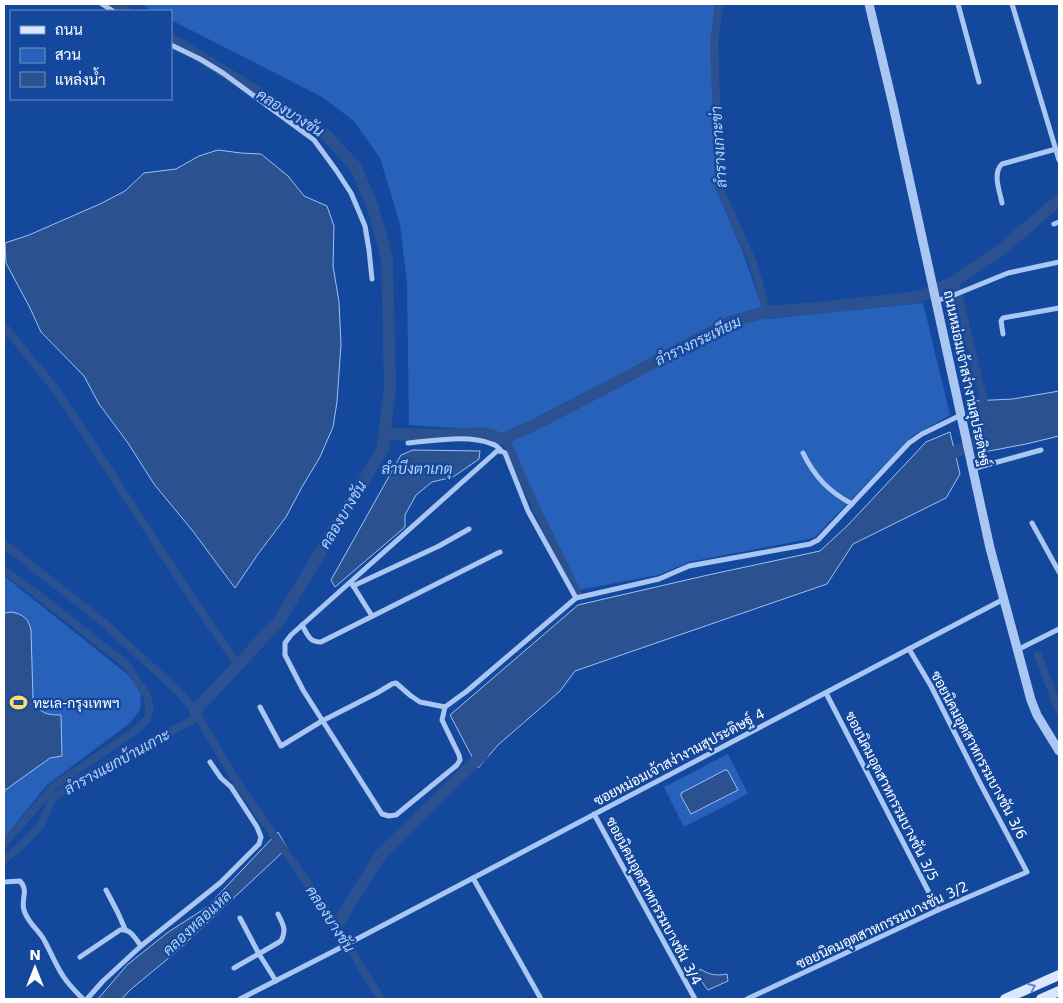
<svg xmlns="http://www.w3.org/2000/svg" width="1063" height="1003" viewBox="0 0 1063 1003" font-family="'DejaVu Sans',Sarabun,sans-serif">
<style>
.green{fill:#2761ba;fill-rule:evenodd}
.water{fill:#2c5190;stroke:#9cc1f6}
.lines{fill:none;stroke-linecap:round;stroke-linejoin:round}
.canal{stroke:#2c5190;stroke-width:8}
.river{stroke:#2c5190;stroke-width:12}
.minor{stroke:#aac7f3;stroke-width:5}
.tertiary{stroke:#aac7f3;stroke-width:9}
.secondary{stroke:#dae7fd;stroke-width:10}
.oneway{stroke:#6388c3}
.labels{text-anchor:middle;stroke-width:4.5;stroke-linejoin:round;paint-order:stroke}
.street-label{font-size:14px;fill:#fff;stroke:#14489c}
.poi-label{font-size:14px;fill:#fff;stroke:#14489c;text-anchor:start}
.water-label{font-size:15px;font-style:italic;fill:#b7d2fa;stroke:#14489c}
</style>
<rect width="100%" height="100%" fill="#14489c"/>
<!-- green -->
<g class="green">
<polygon points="143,4 715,4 711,42 714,91 715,187 742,250 766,319 923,303 950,415 911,437 814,538 689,562 658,575 574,591 527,494 506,444 487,430 409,425 407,284 400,224 380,158 354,121 322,97 171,20 171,11 154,11 142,5"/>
<polygon points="4,576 127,674 141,691 140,710 130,723 47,785 4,838"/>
<path d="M728,754L748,794L684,827L664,787ZM728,771L738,790L692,813Z"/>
</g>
<!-- water -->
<g class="water">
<polygon points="218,150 241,153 261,154 288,176 304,196 327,206 334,226 333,266 339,302 341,344 337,402 333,427 320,457 302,487 286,517 258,554 235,588 192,530 154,484 128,443 99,404 84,376 41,332 30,308 6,263 5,243 29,235 100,204 125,191 144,173 176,169 199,156"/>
<polygon points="1059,391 1059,436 1026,444 984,452 972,401 1013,399"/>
<polygon points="950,432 960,474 946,498 853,544 827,584 575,671 560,691 498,745 478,768 450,715 578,605 708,575 820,551 848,525 926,442"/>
<polygon points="413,450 480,451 479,459 453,477 432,482 416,495 405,515 405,527 335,587 331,580 401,455"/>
<path d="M12,612C24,615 28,618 31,630L33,699C39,713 46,715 61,715L62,756L50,758L4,791V613Z"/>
<polygon points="725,770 727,770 728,771 738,790 691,814 681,796 681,793"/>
<polygon points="278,832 287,848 176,952 130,990 122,999 98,999 127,965 167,933 207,907"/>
<path d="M700,969C709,975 717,976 727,974L728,981L708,990C703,985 700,978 699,971Z"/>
</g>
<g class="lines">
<!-- canal -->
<g class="canal">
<polyline points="719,4 714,42 719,187 753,263 767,312"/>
<polyline points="955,281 986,411"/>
<polyline points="4,326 56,390 86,435 190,595 238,665"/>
<polyline points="506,440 534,503 578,594"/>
<polyline points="4,544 103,622 179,692 195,711 234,778 331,917 381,999"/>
<polyline points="4,570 33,591 127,665 147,696 150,709 147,720 132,733 55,785 4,844"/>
<polyline points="1038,655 1059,710"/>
<polyline points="4,860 24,843 41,825 52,799 80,779 137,748 199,717"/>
</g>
<!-- river -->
<g class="river">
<polyline points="112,4 125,11"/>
<polyline points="171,39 326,135 356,167 372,205 387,258 390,386 383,448 279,621 195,711"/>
<polyline points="384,434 449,435 483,433 506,440 511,435 526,429 602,390 732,321 767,312 818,308 919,297 955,281 1002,249 1059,200"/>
<polyline points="940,461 946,456 996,434"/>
<polyline points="336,926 381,854 482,755 485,749"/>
</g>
<!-- minor -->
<g class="minor">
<polyline points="102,4 113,11"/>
<polyline points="958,4 979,82"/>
<polyline points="1012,4 1059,160"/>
<polyline points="171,45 200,59 223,73 314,140 336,170 351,193 360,214 365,226 369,250 372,279"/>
<path d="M1002,203C1000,192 992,173 1002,164L1056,149"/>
<polyline points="1054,224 1059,222"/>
<polyline points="936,301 954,295 1008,273 1059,262"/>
<polyline points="1003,334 1001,321 1003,318 1059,308"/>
<path d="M408,443C434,441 467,434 492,444C496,445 499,448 501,451"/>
<path d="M803,453C815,477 828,491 852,504"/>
<polyline points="972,469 1041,450"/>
<polyline points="1032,523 1059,572"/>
<polyline points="352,584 372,616"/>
<polyline points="353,586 439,546 469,529"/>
<polyline points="576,598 528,511 505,453 501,451 497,451 291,635 285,643 285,655 303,690 382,814 389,816 396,815 457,765 460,760 459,755 442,720 445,707 467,691 576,598 659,579 689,566 810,544 818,540 909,443 922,434 961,415"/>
<path d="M302,625C308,635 309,642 321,642L500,552"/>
<polyline points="1017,650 1059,629"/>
<polyline points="826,693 938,910"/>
<polyline points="260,707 281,746 322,721 377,693 392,684 396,683 411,696 420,702 445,707"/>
<polyline points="594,814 695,999"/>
<polyline points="473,878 541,999"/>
<path d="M4,882L20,881C30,892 19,900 25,913C29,923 37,929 43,938C50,950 55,964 63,976C68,984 76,992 83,999"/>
<polyline points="106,890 118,913 125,929"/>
<polyline points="240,918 259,954 276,981"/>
<path d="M80,957L120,930C130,928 135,938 141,946"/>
<path d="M234,968L281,941C287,929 283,925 278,914"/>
<polyline points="87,999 103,981 141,946 220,883 259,844 261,837 257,827 231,787 221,778 210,762"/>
<polyline points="240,999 336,950 1004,599"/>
<polyline points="747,999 938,910 1027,872 980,783 931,686 909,649"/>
</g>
<!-- tertiary -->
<polyline class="tertiary" points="869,4 893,105 990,548 1031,700 1037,715 1059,751"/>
<!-- secondary -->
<g class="secondary">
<polyline points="1005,999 1059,975"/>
<polyline points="1041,999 1059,991"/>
</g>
</g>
<!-- one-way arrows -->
<defs><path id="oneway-chevron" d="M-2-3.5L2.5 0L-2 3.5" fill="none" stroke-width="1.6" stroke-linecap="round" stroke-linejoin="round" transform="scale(1.25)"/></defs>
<use class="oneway" href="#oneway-chevron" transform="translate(1032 987) rotate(-24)"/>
<!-- icons -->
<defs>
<symbol id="stadium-bare" viewBox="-9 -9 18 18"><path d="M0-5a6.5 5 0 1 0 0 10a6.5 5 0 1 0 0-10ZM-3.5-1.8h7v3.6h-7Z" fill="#ffdd6c" stroke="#14489c" stroke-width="2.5" paint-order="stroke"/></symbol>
</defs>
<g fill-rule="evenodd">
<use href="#stadium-bare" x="6" y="690" width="25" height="25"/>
</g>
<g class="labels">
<!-- street labels -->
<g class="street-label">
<text transform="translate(967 378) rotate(78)" y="5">ถนนหม่อมเจ้าสง่างามสุประดิษฐ์</text>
<text transform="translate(979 755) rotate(62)" y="5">ซอยนิคมอุตสาหกรรมบางชัน 3/6</text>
<text transform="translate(679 757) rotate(-28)" y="5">ซอยหม่อมเจ้าสง่างามสุประดิษฐ์ 4</text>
<text transform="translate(892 796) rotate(63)" y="5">ซอยนิคมอุตสาหกรรมบางชัน 3/5</text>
<text transform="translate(654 901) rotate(62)" y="5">ซอยนิคมอุตสาหกรรมบางชัน 3/4</text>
<text transform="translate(882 925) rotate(-25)" y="5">ซอยนิคมอุตสาหกรรมบางชัน 3/2</text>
</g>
<!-- poi labels -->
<g class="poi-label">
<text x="33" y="708">ทะเล-กรุงเทพฯ</text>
</g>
<!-- water labels -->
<g class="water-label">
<text transform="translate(290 113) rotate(32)" y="5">คลองบางชัน</text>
<text transform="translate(719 147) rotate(-94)" y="5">ลำรางเกาะข่า</text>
<text transform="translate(698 341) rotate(-26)" y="5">ลำรางกระเทียม</text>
<text x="417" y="474">ลำบึงตาเกตุ</text>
<text transform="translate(343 515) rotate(-59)" y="5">คลองบางชัน</text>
<text transform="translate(117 762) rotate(-29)" y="5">ลำรางแยกบ้านเกาะ</text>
<text transform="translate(330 919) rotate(57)" y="5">คลองบางชัน</text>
<text transform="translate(197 923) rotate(-43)" y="5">คลองหลอแหล</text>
</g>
</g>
<!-- border -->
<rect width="1063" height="1003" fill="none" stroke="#ffffff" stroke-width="10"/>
<!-- legend -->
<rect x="10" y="10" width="162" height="90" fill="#14489c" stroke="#7291c4"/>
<rect x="20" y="26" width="25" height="8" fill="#dae7fd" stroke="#7291c4"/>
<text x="55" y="35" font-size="15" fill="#ffffff">ถนน</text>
<rect x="20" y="48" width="25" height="15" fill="#2761ba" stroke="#7291c4"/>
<text x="55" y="60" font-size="15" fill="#ffffff">สวน</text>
<rect x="20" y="72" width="25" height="15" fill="#2c5190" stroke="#7291c4"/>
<text x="55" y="85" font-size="15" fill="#ffffff">แหล่งน้ำ</text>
<!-- north arrow -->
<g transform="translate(35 968)" stroke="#14489c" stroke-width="4" paint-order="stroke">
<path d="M0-4L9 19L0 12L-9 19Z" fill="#ffffff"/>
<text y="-8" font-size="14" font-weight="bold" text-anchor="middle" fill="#ffffff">N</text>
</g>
</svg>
